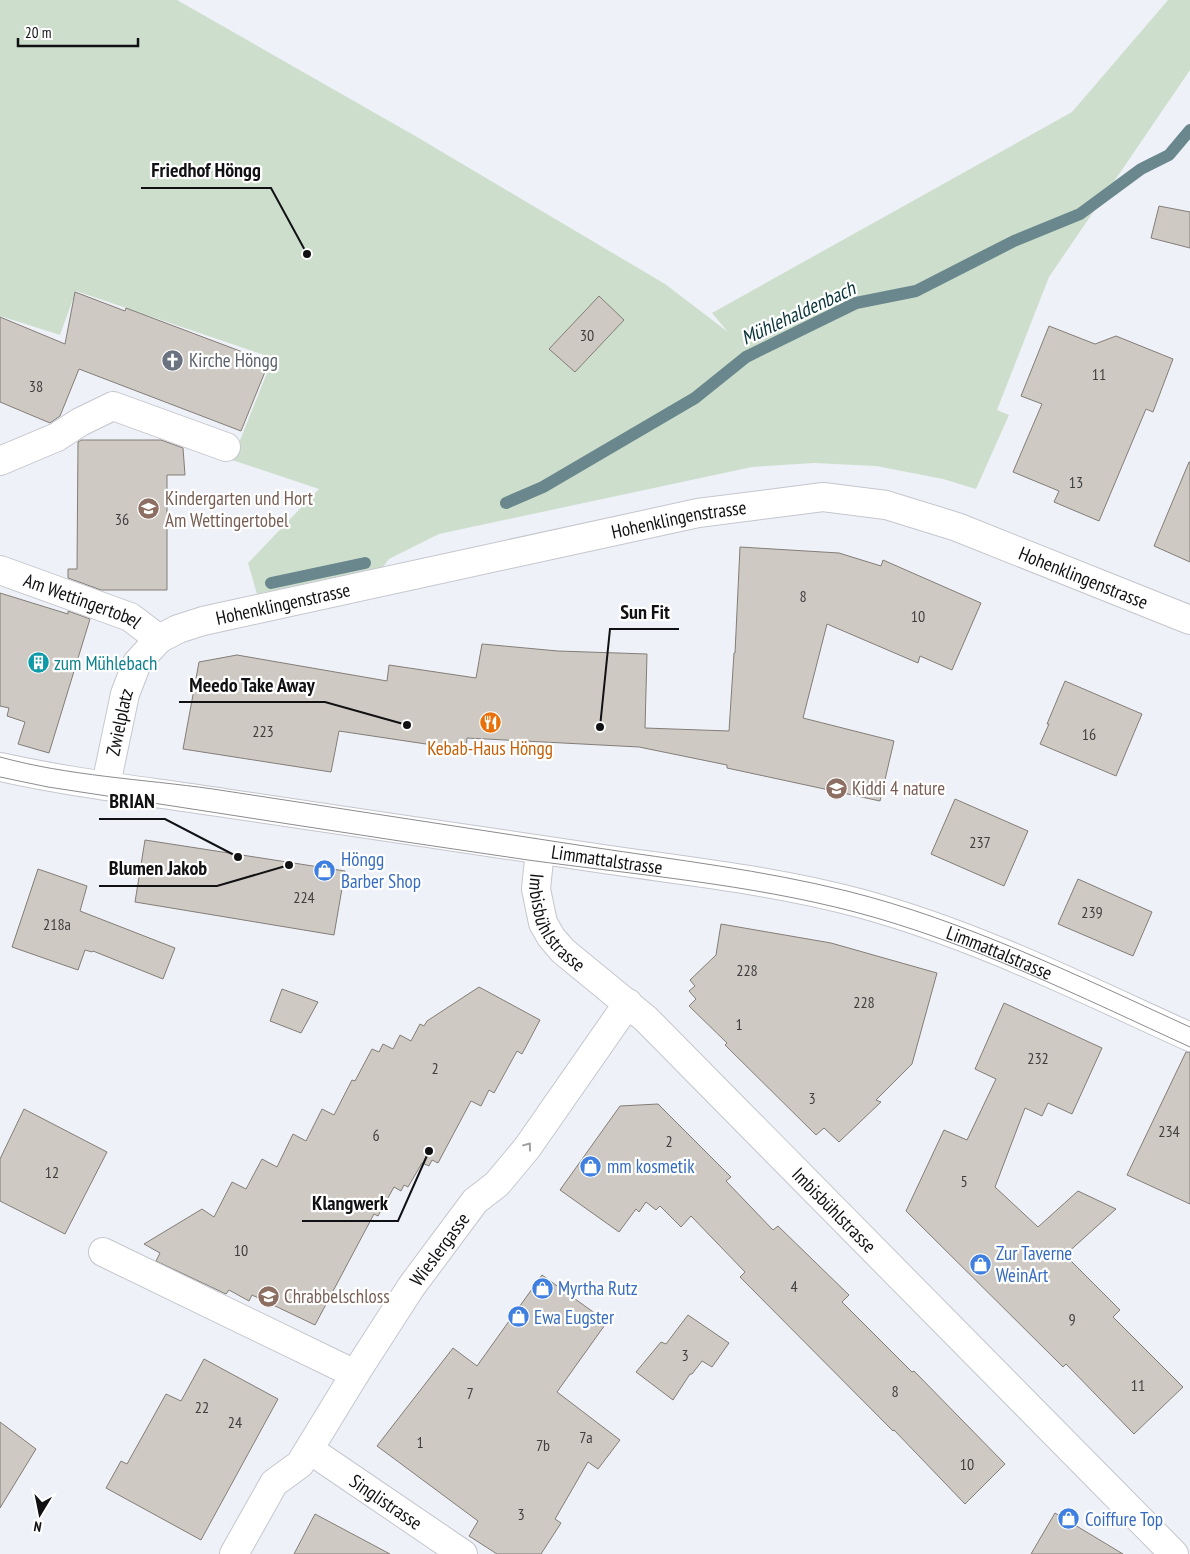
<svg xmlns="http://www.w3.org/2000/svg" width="1190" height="1554" viewBox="0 0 1190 1554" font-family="'PT Sans Narrow',sans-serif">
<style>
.green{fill:#cddfcc}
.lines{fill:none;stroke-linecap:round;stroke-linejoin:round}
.stream{stroke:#69878c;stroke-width:12}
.building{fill:#cfc9c3;stroke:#837d77}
.minor-casing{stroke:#c5c6ce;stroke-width:30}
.minor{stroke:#fff;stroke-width:28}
.tram{stroke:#8a8b90;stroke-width:1}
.oneway{stroke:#a0a0a1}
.labels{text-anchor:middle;stroke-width:4.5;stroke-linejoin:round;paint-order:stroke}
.number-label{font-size:16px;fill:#403f40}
.worship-label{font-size:19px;fill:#5b616d;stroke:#fff;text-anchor:start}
.education-label{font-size:19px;fill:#785e54;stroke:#fff;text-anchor:start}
.street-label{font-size:19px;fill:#111114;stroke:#fff}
.culture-label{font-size:19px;fill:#0d838f;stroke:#fff;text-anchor:start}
.food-label{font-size:19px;fill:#c56008;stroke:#fff}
.shop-label{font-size:19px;fill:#366cbe;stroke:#fff;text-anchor:start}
.water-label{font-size:20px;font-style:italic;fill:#0a343a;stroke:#fff}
.leader{fill:none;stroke:#111114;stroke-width:2}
.callout-dot{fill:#111114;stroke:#fff;stroke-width:2}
.callout-label{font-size:20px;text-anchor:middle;font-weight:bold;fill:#111114;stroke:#fff;stroke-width:4.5;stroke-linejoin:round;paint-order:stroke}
</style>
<rect width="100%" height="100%" fill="#eff1f9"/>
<!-- green -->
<polygon class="green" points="0,0 177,0 417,137 665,284 728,332 712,313 1072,112 1168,0 1190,0 1190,70 1049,277 997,410 1009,415 976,489 943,479 876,466 814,463 752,467 439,534 389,559 383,567 257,594 248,563 319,489 232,460 273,358 76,291 60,335 0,316"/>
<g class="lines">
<!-- stream -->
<g class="stream">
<polyline points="506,503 543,487 695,398 746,357 856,303 916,291 1014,241 1080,214 1141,169 1169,155 1190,130"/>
<polyline points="271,583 365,563"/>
</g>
</g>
<!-- building -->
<g class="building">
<polygon points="1159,206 1190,212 1190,248 1151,238"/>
<polygon points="75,292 125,311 126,308 269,362 241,431 79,369 60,416 50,423 0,402 0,317 65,344"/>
<polygon points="599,296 624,320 575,372 549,349"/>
<polygon points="1049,326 1095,344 1116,336 1173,359 1153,412 1146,409 1099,521 1054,502 1059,491 1013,472 1042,404 1021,396"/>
<polygon points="81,440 161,440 183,448 185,475 167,475 167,590 101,590 68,578 68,569 77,569 78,442"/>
<polygon points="1189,462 1190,462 1190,562 1154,546"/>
<polygon points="740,547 839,553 881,566 883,560 981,603 952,670 920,656 918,663 827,624 803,718 894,741 880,801 727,768 727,765 639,747 467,738 466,750 339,731 331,772 183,749 199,662 237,655 387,681 389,665 476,678 482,644 558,651 647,654 645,728 729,731 734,653 735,653"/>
<polygon points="0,593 68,614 68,611 90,619 49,753 18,744 25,722 7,716 9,708 0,706"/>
<polygon points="1065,681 1142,714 1116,776 1040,744 1049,724 1047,724"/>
<polygon points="955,799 1028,831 1004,886 931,854"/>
<polygon points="145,840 345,871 334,935 135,902"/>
<polygon points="38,869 87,886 80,911 175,948 163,979 93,951 92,952 85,950 78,970 12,947"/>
<polygon points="1078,879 1152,912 1133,956 1058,924"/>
<polygon points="721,924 831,943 937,973 912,1064 876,1100 881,1102 839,1142 824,1128 816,1135 725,1045 727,1043 689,1006 696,999 689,991 695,986 690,980 716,955"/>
<polygon points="479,987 540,1020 522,1054 517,1051 494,1093 489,1090 481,1106 471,1101 438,1163 432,1160 429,1166 422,1163 408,1187 404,1185 401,1191 394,1187 378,1216 374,1214 315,1325 252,1295 249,1301 229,1290 226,1294 156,1261 160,1253 144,1244 202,1209 214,1217 232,1182 246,1189 262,1159 277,1167 293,1134 306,1141 322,1109 334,1115 352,1080 355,1081 372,1049 379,1052 383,1044 393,1049 400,1035 411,1041 420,1024 424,1026 427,1021"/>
<polygon points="282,989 318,1002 301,1033 270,1021"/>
<polygon points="1004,1003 1102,1048 1072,1114 1048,1103 1042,1116 1025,1108 995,1187 1038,1227 1078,1191 1116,1209 1065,1255 1120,1310 1113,1317 1183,1387 1134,1434 1066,1364 1063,1367 906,1211 944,1130 967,1140 996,1079 975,1069"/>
<polygon points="1186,1052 1190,1052 1190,1204 1127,1175"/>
<polygon points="658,1104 731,1177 726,1181 773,1230 778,1226 849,1295 842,1302 912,1372 914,1371 1005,1464 965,1504 894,1430 893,1431 740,1277 745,1272 691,1216 681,1227 660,1206 656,1210 646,1202 639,1212 636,1209 619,1232 560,1190 620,1106"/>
<polygon points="24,1109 107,1152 65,1234 0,1201 0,1159"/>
<polygon points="542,1275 607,1322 557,1392 620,1440 598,1469 588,1462 555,1519 561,1523 541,1554 497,1554 469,1536 478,1521 377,1446 453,1348 477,1366"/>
<polygon points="688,1315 729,1343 712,1367 702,1361 692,1374 690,1374 673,1400 636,1372 661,1342 666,1344"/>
<polygon points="204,1359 278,1399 201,1540 106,1488 121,1461 127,1464 166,1394 181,1401"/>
<polygon points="0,1422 36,1449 0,1508"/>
<polygon points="1055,1513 1123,1554 1031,1554"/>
<polygon points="315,1514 390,1554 294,1554"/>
</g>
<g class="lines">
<defs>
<g id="minor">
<polyline points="0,461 57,437 80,422 113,406 226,447"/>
<path id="s1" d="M0,570L130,617L159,639"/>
<path id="s2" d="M0,767C76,784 154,792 231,804C357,823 484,841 610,860C693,872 777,881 859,903C974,934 1082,988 1190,1037"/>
<path id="s3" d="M108,786V775L125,694L137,663L159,639L178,629L203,621L698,513L823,497L886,505L957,527L1190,620"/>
<path id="s4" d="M540,850L536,889L543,923L551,937L563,951L646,1019L1174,1554"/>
<polyline points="103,1252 355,1374"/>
<path id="s5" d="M310,1450L463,1554"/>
<path id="s6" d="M234,1554L274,1483L300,1464L355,1374L411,1287L475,1201L497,1184L527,1148L628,1003"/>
</g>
</defs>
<!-- minor casing -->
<use href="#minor" class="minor-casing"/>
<!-- minor -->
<use href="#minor" class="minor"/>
<!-- tram -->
<g class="tram">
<path d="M0,757C69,776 142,779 213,789C339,808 465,828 591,847C677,860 762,870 847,891C967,921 1078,976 1190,1027"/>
<path d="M0,777L48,787C208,811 368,837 528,860C638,875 748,884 855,912C972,943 1081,997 1190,1047"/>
</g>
</g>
<!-- one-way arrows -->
<defs><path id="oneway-chevron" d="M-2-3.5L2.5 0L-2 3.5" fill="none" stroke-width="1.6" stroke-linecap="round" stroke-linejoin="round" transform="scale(1.25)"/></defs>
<use class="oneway" href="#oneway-chevron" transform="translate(528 1146) rotate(-53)"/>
<!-- icons -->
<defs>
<symbol id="church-disc" viewBox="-11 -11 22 22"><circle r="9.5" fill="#6b7280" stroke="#fff"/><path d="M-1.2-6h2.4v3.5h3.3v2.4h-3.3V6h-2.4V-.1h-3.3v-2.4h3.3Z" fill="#fff"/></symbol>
<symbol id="school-disc" viewBox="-11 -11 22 22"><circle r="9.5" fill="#8d6e63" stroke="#fff"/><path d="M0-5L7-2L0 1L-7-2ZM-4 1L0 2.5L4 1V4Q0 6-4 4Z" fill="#fff"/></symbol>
<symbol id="building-disc" viewBox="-11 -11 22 22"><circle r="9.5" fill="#0f9aa8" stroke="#fff"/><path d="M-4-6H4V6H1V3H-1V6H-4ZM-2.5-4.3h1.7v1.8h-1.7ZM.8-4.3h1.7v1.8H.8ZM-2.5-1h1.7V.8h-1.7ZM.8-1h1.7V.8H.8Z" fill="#fff"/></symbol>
<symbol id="restaurant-disc" viewBox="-11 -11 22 22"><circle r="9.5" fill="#e8710a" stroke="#fff"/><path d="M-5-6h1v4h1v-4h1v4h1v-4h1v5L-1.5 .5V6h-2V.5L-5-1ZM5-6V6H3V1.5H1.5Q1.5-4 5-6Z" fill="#fff"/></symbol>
<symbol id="shop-disc" viewBox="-11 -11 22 22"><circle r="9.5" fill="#3f7fe0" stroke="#fff"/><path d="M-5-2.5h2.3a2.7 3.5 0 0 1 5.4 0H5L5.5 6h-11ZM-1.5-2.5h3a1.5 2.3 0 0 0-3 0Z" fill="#fff"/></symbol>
</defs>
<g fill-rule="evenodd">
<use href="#church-disc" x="160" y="348" width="25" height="25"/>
<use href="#school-disc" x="136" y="496" width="25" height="25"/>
<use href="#building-disc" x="26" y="650" width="25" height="25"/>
<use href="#restaurant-disc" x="478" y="710" width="25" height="25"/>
<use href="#school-disc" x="824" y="776" width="25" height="25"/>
<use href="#shop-disc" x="312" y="858" width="25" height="25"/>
<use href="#shop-disc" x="578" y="1154" width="25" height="25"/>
<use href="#shop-disc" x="968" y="1252" width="25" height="25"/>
<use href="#shop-disc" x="530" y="1276" width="25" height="25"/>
<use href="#school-disc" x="256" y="1284" width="25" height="25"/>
<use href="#shop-disc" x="506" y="1304" width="25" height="25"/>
<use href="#shop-disc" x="1056" y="1506" width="25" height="25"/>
</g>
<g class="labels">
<!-- number labels -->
<g class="number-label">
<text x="587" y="341">30</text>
<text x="1099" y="380">11</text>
<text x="36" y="392">38</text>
<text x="1076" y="488">13</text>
<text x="122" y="525">36</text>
<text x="803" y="602">8</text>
<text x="918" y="622">10</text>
<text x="263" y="737">223</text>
<text x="1089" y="740">16</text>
<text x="980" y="848">237</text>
<text x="304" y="903">224</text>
<text x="1092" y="918">239</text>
<text x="57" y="930">218a</text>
<text x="747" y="976">228</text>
<text x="864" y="1008">228</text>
<text x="739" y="1030">1</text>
<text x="1038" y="1064">232</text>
<text x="435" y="1074">2</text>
<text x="812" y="1104">3</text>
<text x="1169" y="1137">234</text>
<text x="376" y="1141">6</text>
<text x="669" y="1147">2</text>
<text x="52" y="1178">12</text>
<text x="964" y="1187">5</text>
<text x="241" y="1256">10</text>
<text x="794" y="1292">4</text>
<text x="1072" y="1325">9</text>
<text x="685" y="1361">3</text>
<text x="1138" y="1391">11</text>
<text x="895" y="1397">8</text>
<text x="470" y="1399">7</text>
<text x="202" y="1413">22</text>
<text x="235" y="1428">24</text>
<text x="586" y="1443">7a</text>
<text x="420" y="1448">1</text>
<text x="543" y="1451">7b</text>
<text x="967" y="1470">10</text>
<text x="521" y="1520">3</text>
</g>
<!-- worship labels -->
<g class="worship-label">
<text x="189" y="367">Kirche Höngg</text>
</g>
<!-- education labels -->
<g class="education-label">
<text x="165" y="505">Kindergarten und Hort<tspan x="165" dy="22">Am Wettingertobel</tspan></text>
<text x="852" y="795">Kiddi 4 nature</text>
<text x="284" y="1303">Chrabbelschloss</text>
</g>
<!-- street labels -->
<g class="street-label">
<text dy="7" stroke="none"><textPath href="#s3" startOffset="694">Hohenklingenstrasse</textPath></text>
<text dy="7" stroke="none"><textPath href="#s3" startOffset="1114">Hohenklingenstrasse</textPath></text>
<text dy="7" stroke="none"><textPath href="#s1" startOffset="88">Am Wettingertobel</textPath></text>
<text dy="7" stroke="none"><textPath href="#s3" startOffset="289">Hohenklingenstrasse</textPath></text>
<text dy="7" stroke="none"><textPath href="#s3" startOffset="65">Zwielplatz</textPath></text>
<text dy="7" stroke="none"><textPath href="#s2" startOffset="614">Limmattalstrasse</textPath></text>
<text dy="7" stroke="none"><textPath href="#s4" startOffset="79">Imbisbühlstrasse</textPath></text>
<text dy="7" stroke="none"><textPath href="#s2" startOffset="1019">Limmattalstrasse</textPath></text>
<text dy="7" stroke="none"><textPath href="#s4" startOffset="484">Imbisbühlstrasse</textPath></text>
<text dy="7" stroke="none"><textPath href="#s6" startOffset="370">Wieslergasse</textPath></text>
<text dy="7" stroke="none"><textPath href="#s5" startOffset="92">Singlistrasse</textPath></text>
</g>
<!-- culture labels -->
<g class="culture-label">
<text x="54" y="670">zum Mühlebach</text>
</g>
<!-- food labels -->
<g class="food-label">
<text x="490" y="755">Kebab-Haus Höngg</text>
</g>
<!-- shop labels -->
<g class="shop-label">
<text x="341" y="866">Höngg<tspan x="341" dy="22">Barber Shop</tspan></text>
<text x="607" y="1173">mm kosmetik</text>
<text x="996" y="1260">Zur Taverne<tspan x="996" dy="22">WeinArt</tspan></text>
<text x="558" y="1295">Myrtha Rutz</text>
<text x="534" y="1324">Ewa Eugster</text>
<text x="1085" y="1526">Coiffure Top</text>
</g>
<!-- water labels -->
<g class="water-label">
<text transform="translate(798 313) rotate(-25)" y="7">Mühlehaldenbach</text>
</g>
</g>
<!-- callouts -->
<path class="leader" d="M307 254L271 188H141M600 727L610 629H679M407 725L325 702H179M238 857L165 819H99M289 865L217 886H99M429 1151L398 1221H302"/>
<g class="callout-dot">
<circle cx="307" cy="254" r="5"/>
<circle cx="600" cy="727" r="5"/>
<circle cx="407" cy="725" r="5"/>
<circle cx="238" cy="857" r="5"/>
<circle cx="289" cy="865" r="5"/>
<circle cx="429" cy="1151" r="5"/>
</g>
<g class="callout-label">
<text x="206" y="177">Friedhof Höngg</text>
<text x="645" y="619">Sun Fit</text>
<text x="252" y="692">Meedo Take Away</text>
<text x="132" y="808">BRIAN</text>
<text x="158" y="875">Blumen Jakob</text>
<text x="350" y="1210">Klangwerk</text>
</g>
<!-- north arrow -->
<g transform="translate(40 1514) rotate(190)" stroke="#ffffff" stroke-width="4" paint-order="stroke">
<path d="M0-4L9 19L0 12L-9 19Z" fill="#111114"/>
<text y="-8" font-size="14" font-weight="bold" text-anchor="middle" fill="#111114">N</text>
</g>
<!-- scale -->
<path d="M18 38v8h120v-8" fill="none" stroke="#111114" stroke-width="2.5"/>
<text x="25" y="38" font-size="15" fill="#111114" stroke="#ffffff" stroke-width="4" paint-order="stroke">20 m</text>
</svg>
